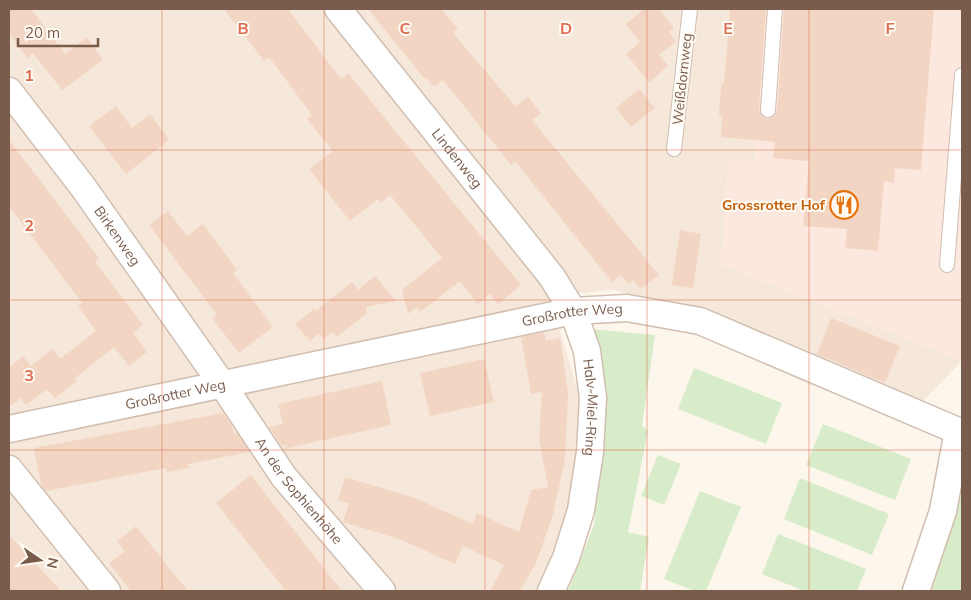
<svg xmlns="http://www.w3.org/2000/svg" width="971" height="600" viewBox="0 0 971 600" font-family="Mulish,sans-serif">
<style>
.residential{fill:#f5e8da}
.commercial{fill:#fde8e0}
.green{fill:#d8ecc9}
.building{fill:#f3d5c3}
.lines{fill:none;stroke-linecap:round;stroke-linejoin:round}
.lane-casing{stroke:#d1beb0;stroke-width:16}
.street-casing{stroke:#d1beb0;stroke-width:29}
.lane{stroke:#fff;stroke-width:14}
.street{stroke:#fff;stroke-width:26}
.grid{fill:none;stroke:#dc6d51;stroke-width:1;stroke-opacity:0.55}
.labels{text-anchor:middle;stroke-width:4;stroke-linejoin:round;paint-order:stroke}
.street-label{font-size:14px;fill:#7a5c4d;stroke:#fffaf3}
.food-label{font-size:14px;font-weight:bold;fill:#c56008;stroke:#fffaf3;text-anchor:end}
.grid-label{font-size:16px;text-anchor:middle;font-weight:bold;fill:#dc6d51;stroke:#fffaf3;stroke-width:4;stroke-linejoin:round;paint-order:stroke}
</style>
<rect width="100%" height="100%" fill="#fdf6ec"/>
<!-- residential -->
<polygon class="residential" points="9,9 766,9 755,162 729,160 721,264 962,361 921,403 703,313 613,290 550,296 579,396 572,502 539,591 9,591"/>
<!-- commercial -->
<polygon class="commercial" points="766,9 962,9 962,361 721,264 729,159 755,162"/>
<!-- green -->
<g class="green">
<polygon points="591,329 655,335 642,426 648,430 628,532 649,537 640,591 568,591 594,525 607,404"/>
<polygon points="694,368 782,403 766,444 678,409"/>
<polygon points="823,424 911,459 895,500 806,465"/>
<polygon points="658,455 681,464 664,505 641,496"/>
<polygon points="800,478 889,514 872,555 784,519"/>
<polygon points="962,490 962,591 928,591"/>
<polygon points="700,491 741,507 706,591 695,591 664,579"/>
<polygon points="778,534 866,569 857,591 804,591 762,574"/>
</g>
<!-- building -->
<g class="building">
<polygon points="9,9 31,9 65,54 87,37 103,60 62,90 33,53 27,58 9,33"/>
<polygon points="224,9 288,9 341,79 348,73 521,285 498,304 490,294 478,304 460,281 420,312 417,307 408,314 402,290 442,258 390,195 381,203 378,199 350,221 309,169 333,151 307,119 312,115 269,57 264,61"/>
<polygon points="368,9 441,9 458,29 453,33 515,106 528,97 541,113 532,120 659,275 641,289 633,280 628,284 621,275 612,282 515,161 511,165 443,80 434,87 426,78 425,79 422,76"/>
<polygon points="644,9 659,9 674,28 669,32 676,41 659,55 668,66 649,82 626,54 640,42 626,24"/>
<polygon points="730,9 766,9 759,109 763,117 768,119 775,115 777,111 784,9 934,9 921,170 895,168 894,183 884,181 878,251 845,248 847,229 803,226 809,161 773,158 775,142 721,137 722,116 719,115 720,99 722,83 724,83"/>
<polygon points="639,89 655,108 631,127 616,108"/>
<polygon points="116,106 132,128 150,114 169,140 126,174 89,126"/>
<polygon points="9,140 99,258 95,262 143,325 133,333 147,352 129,366 114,347 75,378 77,381 55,398 47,389 26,405 21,398 9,407 9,368 23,356 31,366 52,349 60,359 96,331 78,306 82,303 9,206"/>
<polygon points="168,211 187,236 203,224 237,270 233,273 273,327 239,353 212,318 217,315 149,225"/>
<polygon points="680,230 701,234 693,288 672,285"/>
<polygon points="375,276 396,301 366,307 367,313 337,337 333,332 324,339 319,333 310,341 295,324 314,309 316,311 352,282 358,290"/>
<polygon points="831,318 900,346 885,383 817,354"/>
<polygon points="544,332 546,341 560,338 568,392 565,460 553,514 537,561 520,591 490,591 504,565 463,546 455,564 399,539 343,522 349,503 338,500 345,477 415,498 473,524 477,513 519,532 531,490 548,487 539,440 542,392 531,394 521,337"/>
<polygon points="484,359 494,402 430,416 420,373"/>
<polygon points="382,381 391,425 283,449 288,445 282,446 269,427 283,424 278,404"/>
<polygon points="223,413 232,426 234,434 237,433 250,452 188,464 189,468 167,472 166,468 46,491 41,485 34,448"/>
<polygon points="251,475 274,505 342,591 286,591 216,503"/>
<polygon points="136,526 168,567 188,591 131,591 109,563 125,551 117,541"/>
<polygon points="9,535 61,591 9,591"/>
</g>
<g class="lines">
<defs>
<g id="lane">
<polyline points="768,110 775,9"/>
<polyline points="674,149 690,9"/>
<polyline points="947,265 962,75"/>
</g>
<g id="street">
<path id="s1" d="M338,9L552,277L573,311L587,351L593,398L590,452L581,510L566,558L551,591"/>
<path id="s2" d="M9,91L83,187L222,384L284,477L382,591"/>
<path id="s3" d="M9,429L573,311L627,308L700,321L958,431L943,511L916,591"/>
<polyline points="9,469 107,591"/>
</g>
</defs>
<!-- lane casing -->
<use href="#lane" class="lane-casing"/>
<!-- street casing -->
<use href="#street" class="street-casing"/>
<!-- lane -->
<use href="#lane" class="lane"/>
<!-- street -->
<use href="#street" class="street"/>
</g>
<!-- grid -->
<path class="grid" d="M162,9V591M324,9V591M485,9V591M647,9V591M809,9V591M9,150H962M9,300H962M9,450H962"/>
<!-- icons -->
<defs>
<symbol id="restaurant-ring" viewBox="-11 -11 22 22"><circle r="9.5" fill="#fffaf3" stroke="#e8710a" stroke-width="1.5"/><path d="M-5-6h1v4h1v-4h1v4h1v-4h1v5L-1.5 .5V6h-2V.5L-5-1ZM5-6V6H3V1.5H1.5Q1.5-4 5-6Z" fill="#e8710a"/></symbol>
</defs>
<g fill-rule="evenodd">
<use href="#restaurant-ring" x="828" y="189" width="32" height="32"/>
</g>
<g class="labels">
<!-- street labels -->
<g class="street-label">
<text transform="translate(682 79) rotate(-84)" y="5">Weißdornweg</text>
<text dy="5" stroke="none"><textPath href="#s1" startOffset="191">Lindenweg</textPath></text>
<text dy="5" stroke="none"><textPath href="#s2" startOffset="181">Birkenweg</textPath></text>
<text dy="5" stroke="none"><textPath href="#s3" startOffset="575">Großrotter Weg</textPath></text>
<text dy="5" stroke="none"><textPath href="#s3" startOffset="170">Großrotter Weg</textPath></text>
<text dy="5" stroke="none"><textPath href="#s1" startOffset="482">Halv-Miel-Ring</textPath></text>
<text dy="5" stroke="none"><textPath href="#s2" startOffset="494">An der Sophienhöhe</textPath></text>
</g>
<!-- food labels -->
<g class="food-label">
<text x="825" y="210">Grossrotter Hof</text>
</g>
</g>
<g class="grid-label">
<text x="243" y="34">B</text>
<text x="405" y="34">C</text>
<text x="566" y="34">D</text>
<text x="728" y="34">E</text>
<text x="890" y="34">F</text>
<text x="29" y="81">1</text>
<text x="29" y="231">2</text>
<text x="29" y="381">3</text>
</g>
<!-- border -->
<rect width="971" height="600" fill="none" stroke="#7a5c4d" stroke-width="20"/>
<!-- north arrow -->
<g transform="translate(40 560) rotate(103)" stroke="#fffaf3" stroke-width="4" paint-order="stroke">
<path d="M0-4L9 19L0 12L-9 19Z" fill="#7a5c4d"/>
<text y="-8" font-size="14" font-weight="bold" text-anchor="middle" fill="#7a5c4d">N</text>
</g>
<!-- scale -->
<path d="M18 38v8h80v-8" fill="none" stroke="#7a5c4d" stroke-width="2.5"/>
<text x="25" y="38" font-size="15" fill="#7a5c4d" stroke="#fffaf3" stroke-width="4" paint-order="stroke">20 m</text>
</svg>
